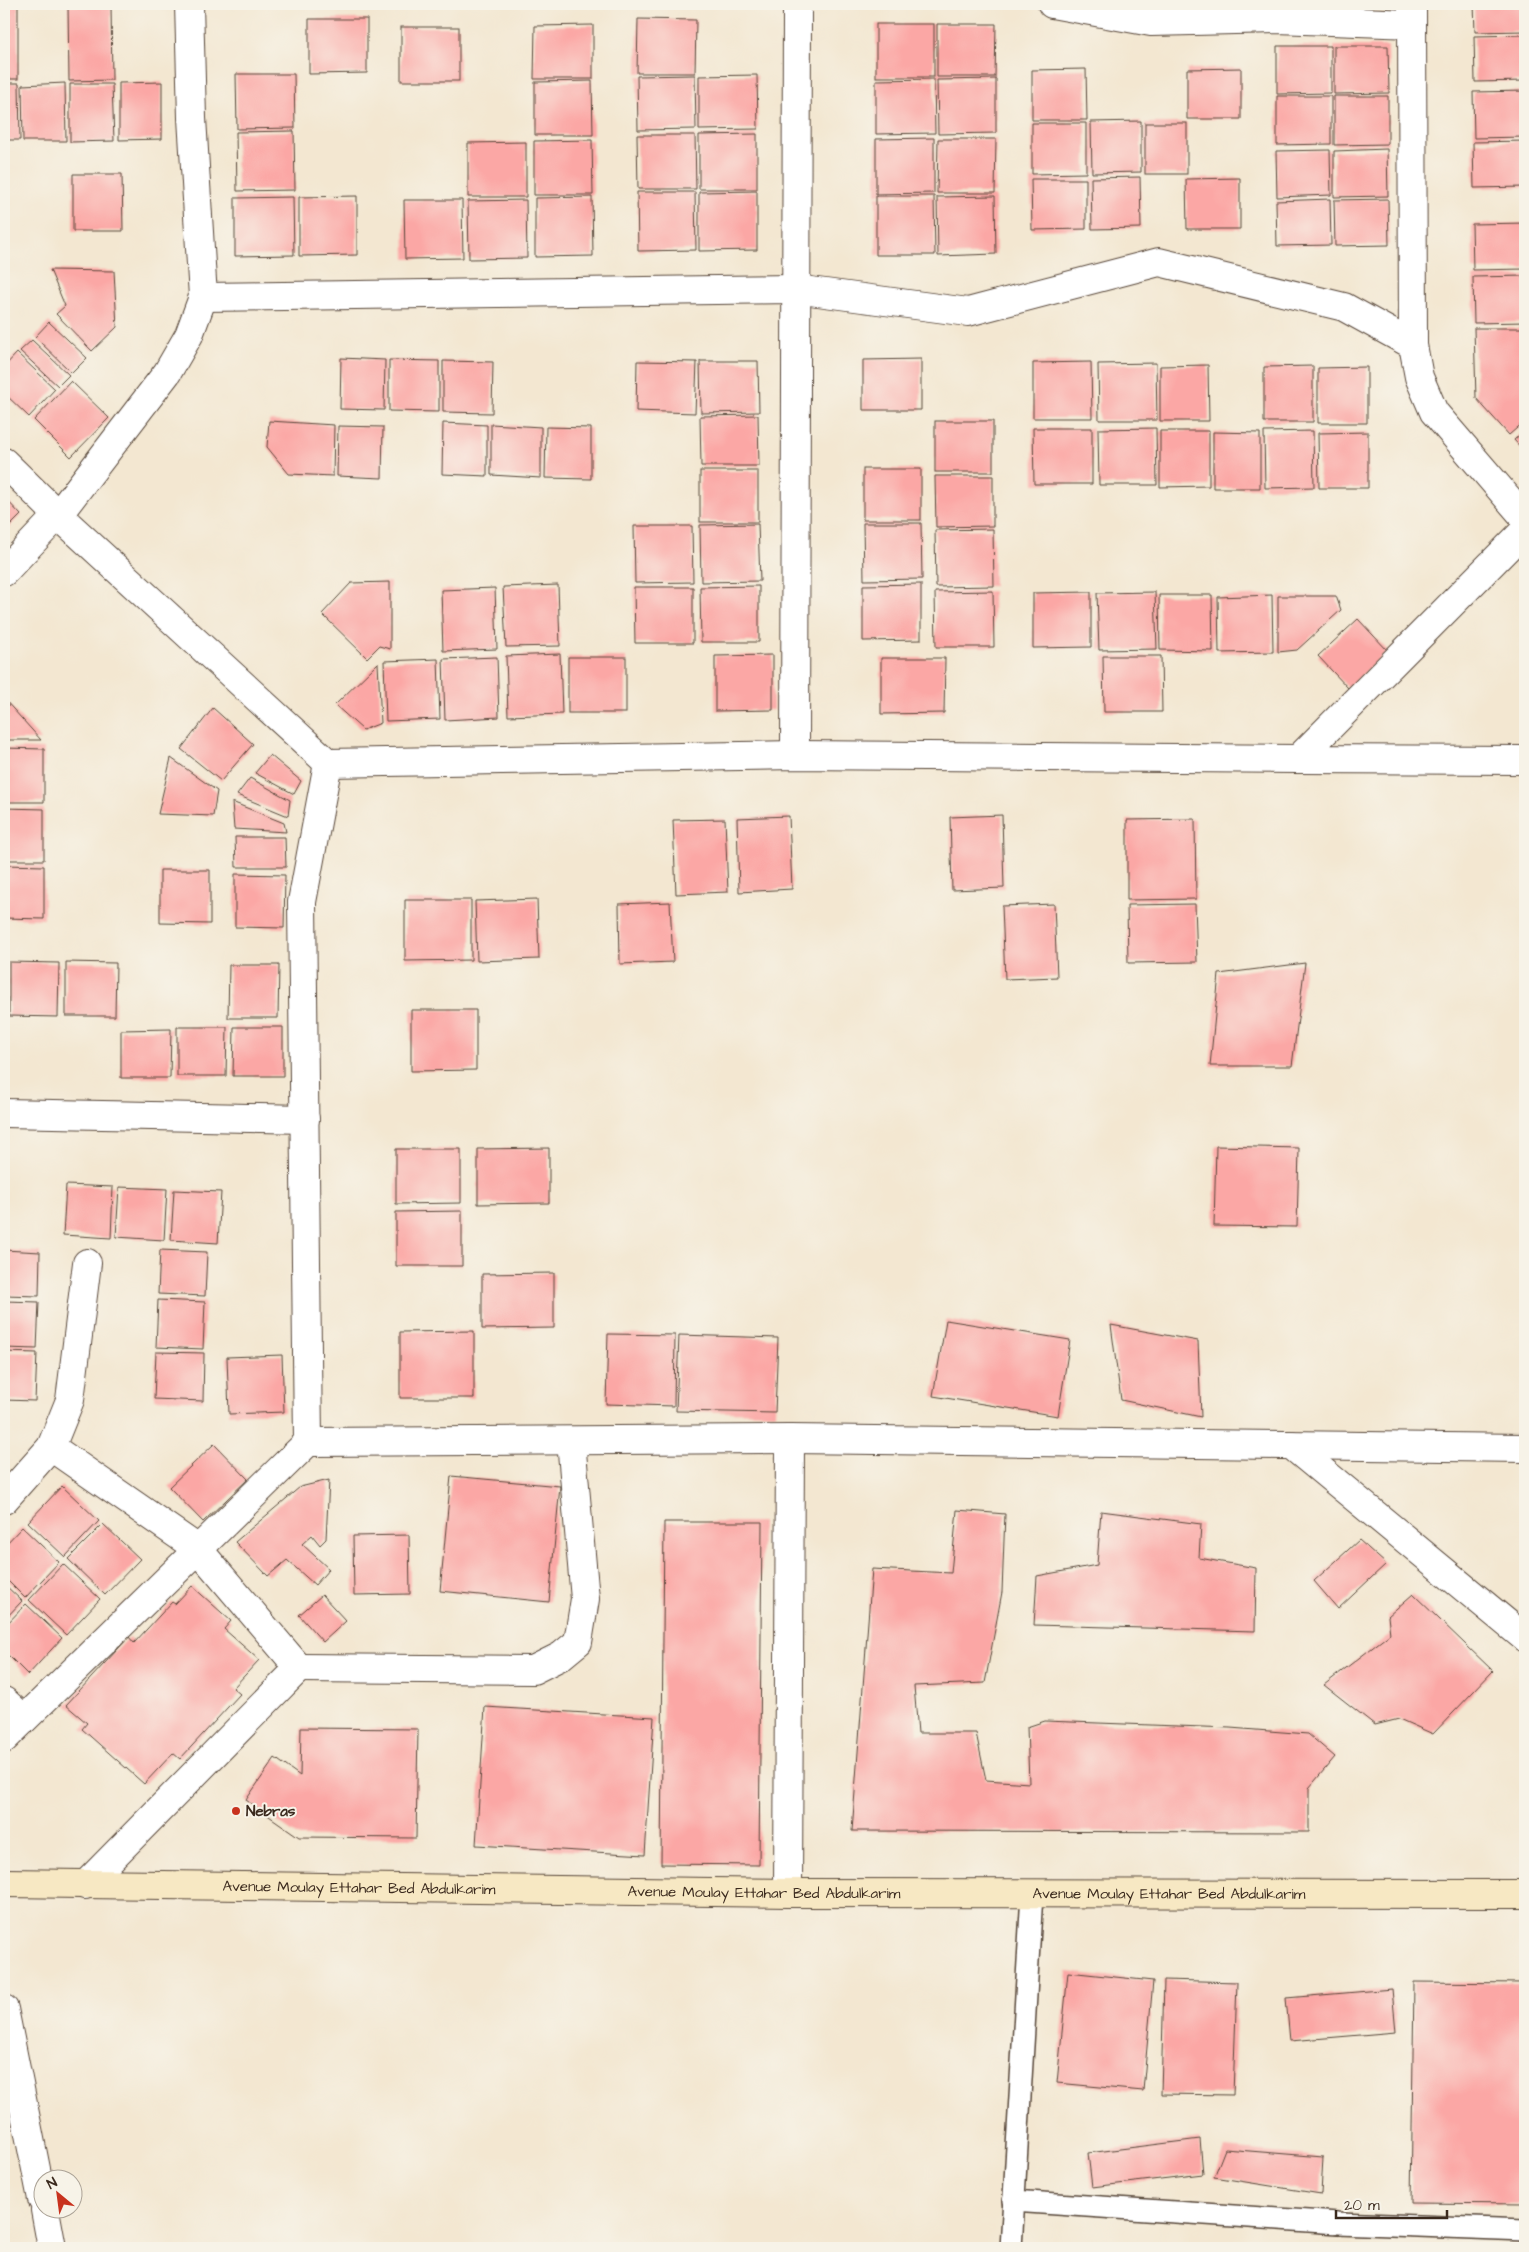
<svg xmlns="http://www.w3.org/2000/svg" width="1529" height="2252" viewBox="0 0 1529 2252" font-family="'Architects Daughter',sans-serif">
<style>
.building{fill:#fba7a5}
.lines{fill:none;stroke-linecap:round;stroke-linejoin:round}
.lane-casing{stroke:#574639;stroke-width:24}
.street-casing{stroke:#574639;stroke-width:30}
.secondary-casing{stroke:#574639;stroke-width:30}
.lane{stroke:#fff;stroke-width:21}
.street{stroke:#fff;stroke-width:28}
.secondary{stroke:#f7e8c3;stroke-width:28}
.poi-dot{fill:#c8321e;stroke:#f7f3e8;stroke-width:2}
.labels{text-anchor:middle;stroke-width:4;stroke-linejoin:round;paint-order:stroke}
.poi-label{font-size:15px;font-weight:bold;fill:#3b2a1e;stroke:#f7f3e8;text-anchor:start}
.street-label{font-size:15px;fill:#3b2a1e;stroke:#f7f3e8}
</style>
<rect width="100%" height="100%" fill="#f7f3e8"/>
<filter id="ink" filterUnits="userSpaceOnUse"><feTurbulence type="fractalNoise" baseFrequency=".02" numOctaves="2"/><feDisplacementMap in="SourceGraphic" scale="10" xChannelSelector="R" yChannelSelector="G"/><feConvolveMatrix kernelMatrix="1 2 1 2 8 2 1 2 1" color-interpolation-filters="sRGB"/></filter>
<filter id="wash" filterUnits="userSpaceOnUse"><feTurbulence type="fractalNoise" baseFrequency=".0096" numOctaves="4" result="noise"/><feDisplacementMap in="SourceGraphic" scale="20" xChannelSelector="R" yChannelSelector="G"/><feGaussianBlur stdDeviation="1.12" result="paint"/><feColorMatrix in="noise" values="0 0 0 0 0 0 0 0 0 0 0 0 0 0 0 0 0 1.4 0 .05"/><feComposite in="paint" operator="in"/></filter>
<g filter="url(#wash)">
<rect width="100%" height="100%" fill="#f3e7d1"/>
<g id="blocks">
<!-- building -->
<g class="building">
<polygon points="1474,4 1525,4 1525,31 1475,32"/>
<rect x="4" y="5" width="14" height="74"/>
<polygon points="111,5 112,80 69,81 68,6"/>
<polygon points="309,19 367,19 367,73 309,74"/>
<polygon points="638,19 696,20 695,73 637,73"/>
<rect x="876" y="24" width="58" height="53"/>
<polygon points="937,24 996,24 995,77 937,77"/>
<polygon points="593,25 593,79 534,79 535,26"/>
<rect x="401" y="27" width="58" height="54"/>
<polygon points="1525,35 1525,81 1475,82 1474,36"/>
<polygon points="1277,46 1331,46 1331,93 1277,94"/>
<polygon points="1334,46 1388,46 1389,93 1334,94"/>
<polygon points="1241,68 1241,119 1187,119 1187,69"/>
<polygon points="1086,69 1087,120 1032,120 1032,70"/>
<polygon points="236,74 294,74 295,128 237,129"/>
<polygon points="695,75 696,129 638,130 637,76"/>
<polygon points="757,75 758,129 699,130 699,76"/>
<polygon points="934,79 935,133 876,134 876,80"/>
<polygon points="996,79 996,133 938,134 937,80"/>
<polygon points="592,81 593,135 535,135 535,82"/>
<polygon points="162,82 162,139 119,140 119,83"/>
<polygon points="4,83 19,83 20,140 4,140"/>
<polygon points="65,83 66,141 23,141 22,85"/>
<polygon points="70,84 112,84 114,141 70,142"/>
<polygon points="1525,91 1525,137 1474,138 1473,92"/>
<polygon points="1277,96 1331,96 1331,144 1277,145"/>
<polygon points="1334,96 1388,96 1388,144 1334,145"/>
<polygon points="1141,121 1141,172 1092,173 1091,122"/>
<polygon points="1032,123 1086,123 1086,173 1032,174"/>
<rect x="1145" y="123" width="42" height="51"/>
<polygon points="294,131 295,190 237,191 236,132"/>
<polygon points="757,134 757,189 699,189 699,135"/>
<polygon points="637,135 695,135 696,189 638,189"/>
<polygon points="934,138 934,193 876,194 876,139"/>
<polygon points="938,139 996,139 995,193 937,193"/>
<polygon points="592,140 593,195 534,195 534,141"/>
<polygon points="1525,141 1525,187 1474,188 1473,142"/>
<polygon points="526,142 526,197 468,197 468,143"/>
<polygon points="1387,149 1388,196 1334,197 1334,151"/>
<polygon points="1330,150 1331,195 1277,197 1276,151"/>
<polygon points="73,174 122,174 123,231 73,231"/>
<polygon points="1140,177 1141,228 1092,229 1091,178"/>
<polygon points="1240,178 1240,229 1187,229 1186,179"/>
<polygon points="1031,179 1086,179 1086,229 1032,230"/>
<polygon points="757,191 757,250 699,251 699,192"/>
<polygon points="637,192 695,192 696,250 638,251"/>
<polygon points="357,196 357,255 299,256 299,197"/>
<polygon points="876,196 934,196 935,255 876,255"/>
<polygon points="995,196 996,254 938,256 937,197"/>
<polygon points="293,197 294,255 235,256 235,198"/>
<polygon points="592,197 593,256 535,257 535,198"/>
<polygon points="1330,199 1331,245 1277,246 1276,201"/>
<polygon points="1388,199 1389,245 1335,246 1334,200"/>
<polygon points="404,200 462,200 463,258 405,259"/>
<polygon points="526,200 527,258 469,259 468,201"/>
<polygon points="1525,223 1525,269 1473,270 1472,224"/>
<polygon points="50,270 114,271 117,327 92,351 56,314 65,306"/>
<polygon points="1525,276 1525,322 1474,323 1473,277"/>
<polygon points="49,322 87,358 72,373 35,337"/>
<polygon points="1474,328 1525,328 1525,421 1509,435 1476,398"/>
<polygon points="32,340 69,375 58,386 20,351"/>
<polygon points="17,353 55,389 29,417 4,393 4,367"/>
<polygon points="341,358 385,360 384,410 340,409"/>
<polygon points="921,359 921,410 863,410 863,360"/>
<polygon points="389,360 439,361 439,412 389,411"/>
<polygon points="443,361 493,362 492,413 443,412"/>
<polygon points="637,361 697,362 695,413 636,411"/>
<polygon points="700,361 758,361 759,412 701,413"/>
<polygon points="1091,362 1092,418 1033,418 1033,363"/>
<polygon points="1156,363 1157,420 1099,420 1098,364"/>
<polygon points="1208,365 1209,421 1160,421 1160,366"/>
<polygon points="1313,366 1313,422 1264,422 1264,367"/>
<polygon points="1367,367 1367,423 1318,423 1318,368"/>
<polygon points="71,381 109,418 71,457 34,420"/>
<polygon points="758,415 759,466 701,466 700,416"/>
<polygon points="269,421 334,425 333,476 289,474 267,447"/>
<rect x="935" y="421" width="58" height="51"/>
<polygon points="443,423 487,425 487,476 442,474"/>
<polygon points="491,424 541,427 541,478 491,475"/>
<polygon points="338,426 383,427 382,478 337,476"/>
<polygon points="546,427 591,428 591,479 545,478"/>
<polygon points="1033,428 1092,428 1092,484 1034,484"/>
<polygon points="1156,428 1157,485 1099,485 1098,429"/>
<polygon points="1525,430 1525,452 1514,440"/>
<polygon points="1160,431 1209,431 1209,486 1160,487"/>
<polygon points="1313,431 1314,487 1265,488 1264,432"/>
<polygon points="1213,432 1260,433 1260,488 1213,488"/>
<polygon points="1368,432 1368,488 1319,488 1318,433"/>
<rect x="863" y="469" width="58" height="51"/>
<rect x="700" y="471" width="58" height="51"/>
<polygon points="935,476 993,476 993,526 936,527"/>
<polygon points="4,497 21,515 4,532"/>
<polygon points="863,523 921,523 922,579 864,580"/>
<polygon points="758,524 760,581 701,582 700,525"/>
<polygon points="634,526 692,526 693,582 635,583"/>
<polygon points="993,529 994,586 936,587 935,530"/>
<polygon points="390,582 390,649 379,646 367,658 322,614 351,583"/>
<polygon points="921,584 921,640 863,641 863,585"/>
<polygon points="558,585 560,646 506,647 503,587"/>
<polygon points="759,586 759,642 701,642 700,587"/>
<polygon points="634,587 693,587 693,643 635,643"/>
<polygon points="495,588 497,649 443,651 441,590"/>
<polygon points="993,591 994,647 936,647 935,592"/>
<polygon points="1091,592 1091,647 1033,648 1033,593"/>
<polygon points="1155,592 1157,649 1099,650 1097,593"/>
<polygon points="1159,595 1212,595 1213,651 1160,650"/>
<polygon points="1272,595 1273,652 1219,653 1218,597"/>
<polygon points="1278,596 1336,596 1341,610 1297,650 1278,652"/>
<polygon points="1358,619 1388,651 1348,688 1318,656"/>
<polygon points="560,654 562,714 508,716 506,656"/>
<polygon points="773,655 773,710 715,711 715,656"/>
<polygon points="1103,656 1161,656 1162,712 1104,712"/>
<polygon points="497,657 499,717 445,720 443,659"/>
<rect x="568" y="657" width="58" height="56"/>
<polygon points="881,658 945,658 944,713 881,714"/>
<polygon points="438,659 440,719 386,721 384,661"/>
<polygon points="378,663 381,723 363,730 335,705"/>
<polygon points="4,699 41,740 4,740"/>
<polygon points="213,708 253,744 221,781 181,749"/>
<polygon points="4,748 44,749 44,802 4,802"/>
<polygon points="270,755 301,781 294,794 255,773"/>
<polygon points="171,758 217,791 213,816 158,814"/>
<polygon points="250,778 290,800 288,816 237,795"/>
<polygon points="232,802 284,823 286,832 234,829"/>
<polygon points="4,808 44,809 44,860 4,860"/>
<polygon points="1002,815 1004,888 952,890 950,817"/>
<polygon points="789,816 792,889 739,892 737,818"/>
<polygon points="725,819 728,892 676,894 673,820"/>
<polygon points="1195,819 1196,899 1127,900 1127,820"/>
<polygon points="235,837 285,837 286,867 236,867"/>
<polygon points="4,865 44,866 44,919 4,918"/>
<polygon points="160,870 210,870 210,924 160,923"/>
<polygon points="235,874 285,875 284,928 235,927"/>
<polygon points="537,899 539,959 477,961 475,901"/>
<polygon points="405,900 471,900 471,960 405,961"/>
<polygon points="670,902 673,962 620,964 619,904"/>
<polygon points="1054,904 1057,977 1005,979 1002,906"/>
<polygon points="1195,904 1197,962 1128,963 1127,905"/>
<polygon points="9,962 59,963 58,1017 9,1016"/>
<polygon points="66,962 116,963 115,1016 66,1016"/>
<polygon points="1305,963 1292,1066 1210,1066 1219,974"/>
<polygon points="229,965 279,965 278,1018 228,1018"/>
<polygon points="411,1010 476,1010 476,1070 411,1071"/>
<polygon points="177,1027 227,1027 226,1076 177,1076"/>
<polygon points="234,1027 283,1027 283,1076 233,1076"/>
<polygon points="171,1029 170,1078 121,1078 121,1030"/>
<polygon points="1216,1146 1299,1148 1297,1227 1214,1226"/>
<polygon points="549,1148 549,1203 478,1204 478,1149"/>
<polygon points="396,1149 461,1149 461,1203 396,1204"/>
<polygon points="66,1185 113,1187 111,1238 63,1235"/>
<polygon points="119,1187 167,1189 164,1240 116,1237"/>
<polygon points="174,1190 221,1192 218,1243 171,1240"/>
<polygon points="462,1211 462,1266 396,1266 396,1212"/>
<polygon points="4,1250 40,1252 39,1296 4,1295"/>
<polygon points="160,1250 207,1252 205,1296 158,1294"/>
<polygon points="554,1273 554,1328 482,1329 482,1274"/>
<polygon points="158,1300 205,1302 203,1349 156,1347"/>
<polygon points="4,1301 39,1302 37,1349 4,1348"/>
<polygon points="946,1320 1070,1340 1058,1416 933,1396"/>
<polygon points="1111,1325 1198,1341 1201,1417 1121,1400"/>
<polygon points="474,1331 474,1398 400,1398 400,1332"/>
<polygon points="608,1334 675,1335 674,1406 606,1404"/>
<polygon points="679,1335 778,1338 775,1413 676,1411"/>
<polygon points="4,1352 37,1353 35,1401 4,1400"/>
<polygon points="156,1352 204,1353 203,1401 154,1399"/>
<polygon points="282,1355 284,1412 229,1414 227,1357"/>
<polygon points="214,1444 248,1479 203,1522 169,1487"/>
<polygon points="451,1476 560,1486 549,1602 440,1591"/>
<polygon points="329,1480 326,1539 320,1545 312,1535 302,1544 329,1569 315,1585 287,1560 268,1576 235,1542 300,1487"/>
<polygon points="62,1486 99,1521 65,1557 28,1522"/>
<polygon points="957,1510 1005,1514 1002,1592 985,1683 914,1686 918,1733 976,1733 986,1780 1029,1783 1027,1727 1045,1721 1230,1728 1308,1734 1335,1757 1309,1788 1309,1832 852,1831 872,1569 951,1573"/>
<polygon points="1101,1511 1201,1524 1199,1558 1256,1568 1255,1631 1034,1625 1037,1576 1097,1565"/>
<polygon points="664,1522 762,1522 759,1865 661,1864"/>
<polygon points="103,1524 140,1559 105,1595 68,1559"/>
<polygon points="22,1527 59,1562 25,1598 4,1577 4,1546"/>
<polygon points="409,1535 410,1594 354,1595 353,1536"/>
<polygon points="1359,1540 1386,1564 1338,1609 1314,1581"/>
<polygon points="63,1564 100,1599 66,1635 29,1600"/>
<polygon points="4,1584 22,1601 4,1620"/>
<polygon points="192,1586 231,1621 224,1629 259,1660 233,1688 240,1694 180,1759 173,1753 144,1784 82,1729 87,1723 66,1705 129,1637 134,1643 172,1602 175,1604"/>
<polygon points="1413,1594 1493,1671 1433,1734 1399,1719 1375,1725 1324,1685 1390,1634 1388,1616"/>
<polygon points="322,1595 346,1621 323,1642 299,1615"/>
<polygon points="26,1604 62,1638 28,1675 4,1651 4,1627"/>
<polygon points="485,1707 654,1717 645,1855 476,1845"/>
<polygon points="301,1728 418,1729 416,1838 299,1837 246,1800 275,1758 300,1776"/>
<polygon points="1068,1972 1153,1981 1143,2091 1057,2083"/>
<polygon points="1164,1980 1237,1982 1233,2095 1161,2094"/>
<polygon points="1414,1982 1525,1983 1525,2204 1411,2203"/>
<polygon points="1392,1989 1396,2032 1290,2041 1286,1998"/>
<polygon points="1200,2139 1203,2174 1092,2187 1088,2153"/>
<polygon points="1225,2149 1323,2157 1321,2194 1214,2177"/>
</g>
</g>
</g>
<g filter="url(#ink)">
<use href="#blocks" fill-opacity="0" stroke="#574639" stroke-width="1"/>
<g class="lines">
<defs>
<g id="lane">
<polyline points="1013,2201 1338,2223 1525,2230"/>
<polyline points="1011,2248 1032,1894"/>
</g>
<g id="street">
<polyline points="1052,4 1151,22 1277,19 1412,24"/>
<polyline points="1412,4 1413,345 1419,377 1434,412 1525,518"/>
<polyline points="203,297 795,289 968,312 1159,262 1344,307 1413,345"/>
<polyline points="4,462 58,515 328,763 795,755 1298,759"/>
<polyline points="1525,530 1298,759 1525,760"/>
<polyline points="4,572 58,515 167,373 189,335 203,297 192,118 189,4"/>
<polyline points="795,755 797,4"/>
<polyline points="4,1113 305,1119"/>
<polyline points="308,1442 790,1439 1525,1448"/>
<polyline points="1291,1445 1525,1638"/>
<polyline points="51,1447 198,1549 299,1668 85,1885"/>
<polyline points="4,1500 51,1447 70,1400 87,1263"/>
<polyline points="299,1668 533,1670 561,1656 578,1642 585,1599 571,1441"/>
<polyline points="4,1701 24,1719"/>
<polyline points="4,1739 308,1442 302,902 328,763"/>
<polyline points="788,1893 790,1439"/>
<polyline points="4,2009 42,2199"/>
<polyline points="45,2210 52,2248"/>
</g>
<g id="secondary">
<path id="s1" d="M4,1883L788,1893L1525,1894"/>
</g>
</defs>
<!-- lane casing -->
<use href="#lane" class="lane-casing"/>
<!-- street casing -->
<use href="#street" class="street-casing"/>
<!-- secondary casing -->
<use href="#secondary" class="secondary-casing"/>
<!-- lane -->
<use href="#lane" class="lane"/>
<!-- street -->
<use href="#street" class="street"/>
<!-- secondary -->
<use href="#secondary" class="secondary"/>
</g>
</g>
<!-- markers -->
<circle class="poi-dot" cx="236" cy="1811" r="5"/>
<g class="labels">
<!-- poi labels -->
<g class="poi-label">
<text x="246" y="1816">Nebras</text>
</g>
<!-- street labels -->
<g class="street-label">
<text dy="5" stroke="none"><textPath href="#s1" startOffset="355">Avenue Moulay Ettahar Bed Abdulkarim</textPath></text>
<text dy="5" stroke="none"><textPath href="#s1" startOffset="760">Avenue Moulay Ettahar Bed Abdulkarim</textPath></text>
<text dy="5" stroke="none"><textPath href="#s1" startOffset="1165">Avenue Moulay Ettahar Bed Abdulkarim</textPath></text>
</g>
</g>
<!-- margin -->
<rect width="1529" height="2252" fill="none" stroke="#f7f3e8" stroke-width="20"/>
<!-- north arrow -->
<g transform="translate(58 2194) rotate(331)"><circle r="24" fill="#f7f3e8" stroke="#aca397"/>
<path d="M0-4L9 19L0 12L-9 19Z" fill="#c8321e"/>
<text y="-8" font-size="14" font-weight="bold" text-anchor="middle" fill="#3b2a1e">N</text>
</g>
<!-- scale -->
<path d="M1336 2210v8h111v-8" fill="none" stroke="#3b2a1e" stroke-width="2.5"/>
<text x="1344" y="2210" font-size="15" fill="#3b2a1e" stroke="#f7f3e8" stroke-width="4" paint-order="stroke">20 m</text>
</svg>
